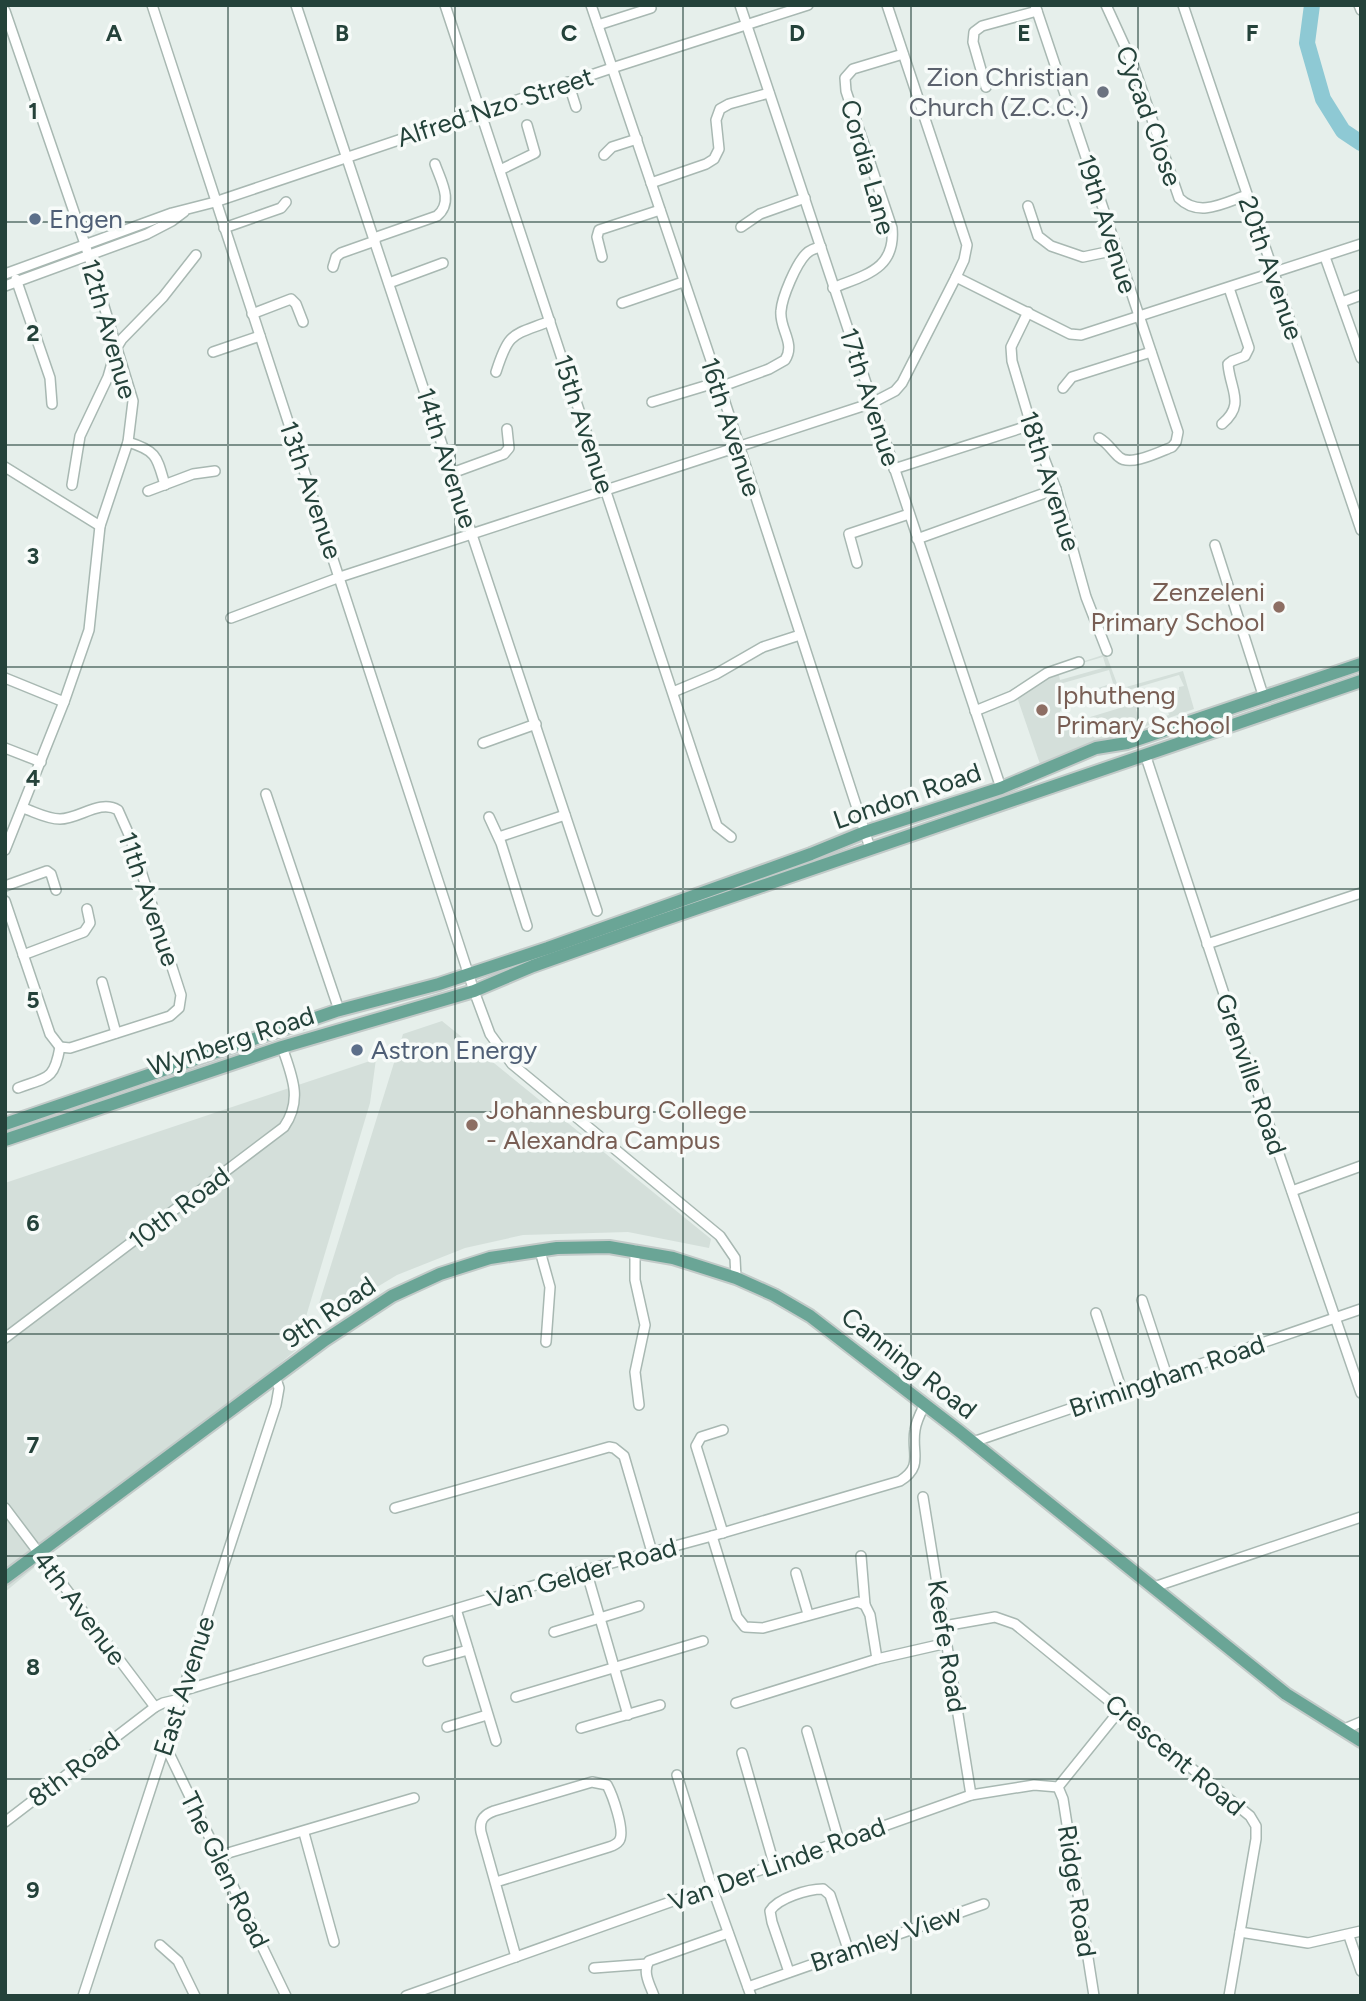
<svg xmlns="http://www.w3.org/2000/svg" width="1366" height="2001" viewBox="0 0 1366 2001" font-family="Figtree,sans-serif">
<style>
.built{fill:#d4dfda;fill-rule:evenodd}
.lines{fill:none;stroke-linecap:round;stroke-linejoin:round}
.river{stroke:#8ec9d4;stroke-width:16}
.minor-casing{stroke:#a8b8b2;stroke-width:12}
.major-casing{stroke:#c2cac8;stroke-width:16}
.minor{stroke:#fff;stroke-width:9}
.major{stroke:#6aa596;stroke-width:12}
.grid{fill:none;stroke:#24423a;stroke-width:2;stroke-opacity:0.55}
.worship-dot{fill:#6b7280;stroke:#f7fbf9;stroke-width:2.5}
.service-dot{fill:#5c6f8a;stroke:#f7fbf9;stroke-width:2.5}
.education-dot{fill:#8d6e63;stroke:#f7fbf9;stroke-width:2.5}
.labels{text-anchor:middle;stroke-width:7;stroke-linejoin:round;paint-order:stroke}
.worship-label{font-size:26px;fill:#5b616d;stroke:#f7fbf9;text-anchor:end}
.street-label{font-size:26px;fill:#24423a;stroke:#f7fbf9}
.service-label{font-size:26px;fill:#4e5e75;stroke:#f7fbf9;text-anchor:start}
.education-label{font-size:26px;fill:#785e54;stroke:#f7fbf9;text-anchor:start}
.grid-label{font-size:23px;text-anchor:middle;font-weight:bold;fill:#24423a;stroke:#f7fbf9;stroke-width:7;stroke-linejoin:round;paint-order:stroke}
</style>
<rect width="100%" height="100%" fill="#e6efeb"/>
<!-- built -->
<g class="built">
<path d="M1106,654L1119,689L1183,671L1194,709L1040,764L1016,694L1057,670ZM1103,657L1106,667L1060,680L1058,670ZM1109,670L1113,683L1095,689L1098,699L1179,675L1184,686L1179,687V690L1064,725L1060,711L1093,701L1090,690L1067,697L1063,683ZM1165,700L1169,715L1140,724L1136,709Z"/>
<polygon points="442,1021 711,1239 709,1248 628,1232 523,1235 465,1248 397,1275 334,1313 317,1310 403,1034"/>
<polygon points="376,1059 370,1103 296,1350 5,1592 5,1183"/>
</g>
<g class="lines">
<!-- river -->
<polyline class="river" points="1312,5 1307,43 1323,99 1343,131 1361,143"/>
<defs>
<g id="minor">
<polyline points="152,5 474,991 490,1034 512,1064 720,1236 735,1258 736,1278"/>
<polyline points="296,5 597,911"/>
<polyline points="445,5 696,764 717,826 731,837"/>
<polyline points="591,5 720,387 870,848"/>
<polyline points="740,5 1001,788"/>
<path d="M1035,5L1178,432L1176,442L1172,447C1159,452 1130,467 1119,457C1112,451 1108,443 1099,438"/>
<path d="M1106,5L1133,64L1179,198C1199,218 1224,203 1247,195"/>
<polyline points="1183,5 1361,530"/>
<polyline points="1359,5 1361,10"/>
<polyline points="5,11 85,244 133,401 128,442 100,526 89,630 64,702 5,850"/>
<polyline points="598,25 651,8"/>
<polyline points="568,82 576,107"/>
<polyline points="986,87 973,42 974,32 982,26 1037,11"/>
<polyline points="604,155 612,147 637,139"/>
<polyline points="500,170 535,153 527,125"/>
<polyline points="651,183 706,164 714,159 719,149 716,120 720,109 729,104 769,93"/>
<polyline points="1028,206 1038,236 1051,246 1083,257 1116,250"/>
<polyline points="741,227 760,214 805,198"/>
<polyline points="224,228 281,208 286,202"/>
<path d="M374,238L437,216C454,202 441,181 435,164"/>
<polyline points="602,257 597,237 599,230 660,210"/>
<polyline points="1325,257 1361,358"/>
<polyline points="333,267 336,257 341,253 375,241"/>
<polyline points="5,274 172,213 215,202 612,68 808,5"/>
<polyline points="956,277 1070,334 1081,335 1361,244"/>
<polyline points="16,279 50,378 52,404"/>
<polyline points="389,283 443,263"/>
<polyline points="5,286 147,234 172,221 184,212"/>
<path d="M833,288C864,275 896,270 892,228L846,91L845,78L853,69L903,54"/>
<polyline points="1342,302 1361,295"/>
<polyline points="622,303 683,282"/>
<polyline points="1028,312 1011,347 1012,361 1031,425 1056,489 1086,597 1107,651"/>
<polyline points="252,314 291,299 296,304 303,322"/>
<polyline points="213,352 260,336"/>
<path d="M496,372C509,331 512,336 550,321"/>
<path d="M720,387L769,369L785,360C796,343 779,329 781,311C782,297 796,264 806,254C810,250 815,248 821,247"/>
<polyline points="1063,388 1072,377 1151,352"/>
<polyline points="652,402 718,382"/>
<path d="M1222,424C1246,404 1230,390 1228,364L1232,361L1245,356L1249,348L1229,288"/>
<path d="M128,442C158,451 157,458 165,485"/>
<polyline points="5,467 100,526"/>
<polyline points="894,469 1031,425"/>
<polyline points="452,473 504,454 509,448 507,429"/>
<polyline points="72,485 80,436 108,377 116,349 122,339 163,297 196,255"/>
<polyline points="148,491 193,474 215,471"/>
<polyline points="917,539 1056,489"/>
<polyline points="1215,545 1264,698"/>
<polyline points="857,563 849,534 909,514"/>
<polyline points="231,618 340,577 872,403 895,391 902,383 956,277 964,260 967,245 887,5"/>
<polyline points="5,678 64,702"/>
<polyline points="673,692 716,674 763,647 800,635"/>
<polyline points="975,711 1012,696 1047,673 1079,662"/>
<polyline points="483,743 536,724"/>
<polyline points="5,748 41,762"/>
<polyline points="1145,754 1225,997 1361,1393"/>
<polyline points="266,794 339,1010"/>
<path d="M23,808C35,812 47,819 60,819C79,819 100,799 118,810L130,837L181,995L179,1008L170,1016L70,1048L60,1047"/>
<polyline points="489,817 501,843 527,926"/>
<polyline points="499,837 565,815"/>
<polyline points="5,886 47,871 51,874 56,890"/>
<polyline points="5,901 50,1034 60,1047"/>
<polyline points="1207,944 1361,893"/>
<polyline points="23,955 84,932 90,923 87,909"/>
<polyline points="102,982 116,1033"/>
<path d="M18,1088C47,1077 54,1081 60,1047"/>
<polyline points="1292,1191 1361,1166"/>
<polyline points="635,1250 635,1280 645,1325 635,1372 639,1405"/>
<polyline points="540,1251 550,1287 546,1342"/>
<polyline points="1142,1300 1167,1376"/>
<polyline points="1096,1313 1122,1391"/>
<path d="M5,1338L284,1127C303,1100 292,1076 282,1047"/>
<polyline points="973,1442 1361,1309"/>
<polyline points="923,1497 971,1795"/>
<polyline points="5,1508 155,1707"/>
<polyline points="395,1508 609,1447 614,1448 624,1456 652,1552"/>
<polyline points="723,1533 696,1446 701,1437 723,1430"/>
<polyline points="712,1536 737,1617 745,1627 763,1628 858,1602 865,1605 870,1615 877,1659"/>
<polyline points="861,1556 865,1605"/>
<polyline points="586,1570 628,1715"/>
<polyline points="796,1573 808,1614"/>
<polyline points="1154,1587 1361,1517"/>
<polyline points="456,1609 496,1741"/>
<polyline points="944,1626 995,1617 1015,1624 1250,1816 1256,1826 1256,1839 1229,1996"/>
<polyline points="554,1632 639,1606"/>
<polyline points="428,1661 468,1650"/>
<path d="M182,1691L586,1570L712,1536L900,1481C924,1466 911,1453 915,1430C916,1421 921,1412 925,1404"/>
<polyline points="516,1697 703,1641"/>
<polyline points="736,1703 877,1659 947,1643"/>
<polyline points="447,1727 487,1715"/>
<polyline points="581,1728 660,1705"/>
<polyline points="1342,1730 1361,1722"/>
<polyline points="807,1731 839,1841"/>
<polyline points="165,1745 286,1996"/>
<polyline points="742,1753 774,1864"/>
<polyline points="677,1775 712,1887 751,1996"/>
<polyline points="1058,1787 1063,1799 1094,1996"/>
<polyline points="5,1822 155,1707 163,1703 180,1699"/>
<polyline points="304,1833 334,1942"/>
<polyline points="218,1856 414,1798"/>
<path d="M496,1882L609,1847C612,1846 617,1844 619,1841C626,1832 612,1794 607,1785L592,1782L494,1811C483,1815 479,1821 481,1832L516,1957"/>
<polyline points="1240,1932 1308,1943 1361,1931"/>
<polyline points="1349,1936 1361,1971"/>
<polyline points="160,1945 178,1961 195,1996"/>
<polyline points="594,1968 647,1964"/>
<path d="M789,1972L772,1922L770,1911C778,1898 808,1889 823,1889L830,1895L849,1952"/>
<polyline points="748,1987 984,1904"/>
<polyline points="83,1996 276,1405 279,1388 275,1376"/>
<polyline points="406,1996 971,1795 1034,1785 1058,1787 1120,1710"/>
<path d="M654,1996C650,1985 642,1972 649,1961L728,1933"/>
</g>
<g id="major">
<polyline points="5,1124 336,1011 439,984 548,948 811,854 865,832 1001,788 1096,748 1127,743 1361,664"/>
<polyline points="5,1140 282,1047 474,991 533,966 660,921 1361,681"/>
<polyline points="5,1578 325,1340 392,1296 440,1274 490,1258 557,1248 609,1247 673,1258 736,1278 774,1295 810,1316 959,1431 1286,1694 1361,1741"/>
</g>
</defs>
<!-- minor casing -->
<use href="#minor" class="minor-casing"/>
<!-- major casing -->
<use href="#major" class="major-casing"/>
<!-- minor -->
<use href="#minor" class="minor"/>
<!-- major -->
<use href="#major" class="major"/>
</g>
<!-- grid -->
<path class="grid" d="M228,5V1996M455,5V1996M683,5V1996M911,5V1996M1138,5V1996M5,222H1361M5,445H1361M5,667H1361M5,889H1361M5,1112H1361M5,1334H1361M5,1556H1361M5,1779H1361"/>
<!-- markers -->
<circle class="worship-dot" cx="1103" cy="92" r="7"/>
<g class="service-dot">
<circle cx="35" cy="219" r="7"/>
<circle cx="357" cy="1050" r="7"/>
</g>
<g class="education-dot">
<circle cx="1279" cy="607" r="7"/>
<circle cx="1042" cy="710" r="7"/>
<circle cx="472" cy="1125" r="7"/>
</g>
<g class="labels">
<!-- worship labels -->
<g class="worship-label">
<text x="1089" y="86">Zion Christian<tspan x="1089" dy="30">Church (Z.C.C.)</tspan></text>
</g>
<!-- street labels -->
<g class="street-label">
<text transform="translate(495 107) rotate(-18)" y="9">Alfred Nzo Street</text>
<text transform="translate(1149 116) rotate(70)" y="9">Cycad Close</text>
<text transform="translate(868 167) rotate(74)" y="9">Cordia Lane</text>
<text transform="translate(1107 224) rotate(72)" y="9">19th Avenue</text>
<text transform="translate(1271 268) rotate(71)" y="9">20th Avenue</text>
<text transform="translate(109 329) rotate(74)" y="9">12th Avenue</text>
<text transform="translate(870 397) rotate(72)" y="9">17th Avenue</text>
<text transform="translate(584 424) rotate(72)" y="9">15th Avenue</text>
<text transform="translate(731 427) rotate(72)" y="9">16th Avenue</text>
<text transform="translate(447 458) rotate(72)" y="9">14th Avenue</text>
<text transform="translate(1050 481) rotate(72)" y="9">18th Avenue</text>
<text transform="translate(311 490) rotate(71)" y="9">13th Avenue</text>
<text transform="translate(907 796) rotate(-19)" y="9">London Road</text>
<text transform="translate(149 899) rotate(71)" y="9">11th Avenue</text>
<text transform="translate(231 1041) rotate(-18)" y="9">Wynberg Road</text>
<text transform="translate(1251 1074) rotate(71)" y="9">Grenville Road</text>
<text transform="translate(179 1208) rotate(-37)" y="9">10th Road</text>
<text transform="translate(329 1312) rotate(-34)" y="9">9th Road</text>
<text transform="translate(909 1363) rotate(38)" y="9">Canning Road</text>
<text transform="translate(1167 1376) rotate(-19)" y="9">Brimingham Road</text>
<text transform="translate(582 1573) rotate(-16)" y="9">Van Gelder Road</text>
<text transform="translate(80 1608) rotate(53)" y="9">4th Avenue</text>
<text transform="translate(947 1646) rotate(81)" y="9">Keefe Road</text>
<text transform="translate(184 1686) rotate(-72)" y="9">East Avenue</text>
<text transform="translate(1175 1755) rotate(40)" y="9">Crescent Road</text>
<text transform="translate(74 1769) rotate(-37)" y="9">8th Road</text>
<text transform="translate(777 1864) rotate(-20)" y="9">Van Der Linde Road</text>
<text transform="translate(225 1870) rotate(64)" y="9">The Glen Road</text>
<text transform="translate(1077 1891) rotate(81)" y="9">Ridge Road</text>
<text transform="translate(886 1938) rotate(-19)" y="9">Bramley View</text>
</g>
<!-- service labels -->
<g class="service-label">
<text x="49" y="228">Engen</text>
<text x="371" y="1059">Astron Energy</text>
</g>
<!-- education labels -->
<g class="education-label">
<text x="1265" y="601" text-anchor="end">Zenzeleni<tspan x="1265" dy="30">Primary School</tspan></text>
<text x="1056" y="704">Iphutheng<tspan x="1056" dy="30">Primary School</tspan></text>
<text x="486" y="1119">Johannesburg College<tspan x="486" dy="30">- Alexandra Campus</tspan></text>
</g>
</g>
<g class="grid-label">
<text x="114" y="41">A</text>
<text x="342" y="41">B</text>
<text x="569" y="41">C</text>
<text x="797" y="41">D</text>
<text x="1024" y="41">E</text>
<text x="1252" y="41">F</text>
<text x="33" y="119">1</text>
<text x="33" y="341">2</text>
<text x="33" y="564">3</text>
<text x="33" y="786">4</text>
<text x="33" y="1008">5</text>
<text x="33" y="1231">6</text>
<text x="33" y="1453">7</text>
<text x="33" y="1675">8</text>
<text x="33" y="1898">9</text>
</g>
<!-- border -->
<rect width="1366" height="2001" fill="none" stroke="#24423a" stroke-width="14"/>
</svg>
